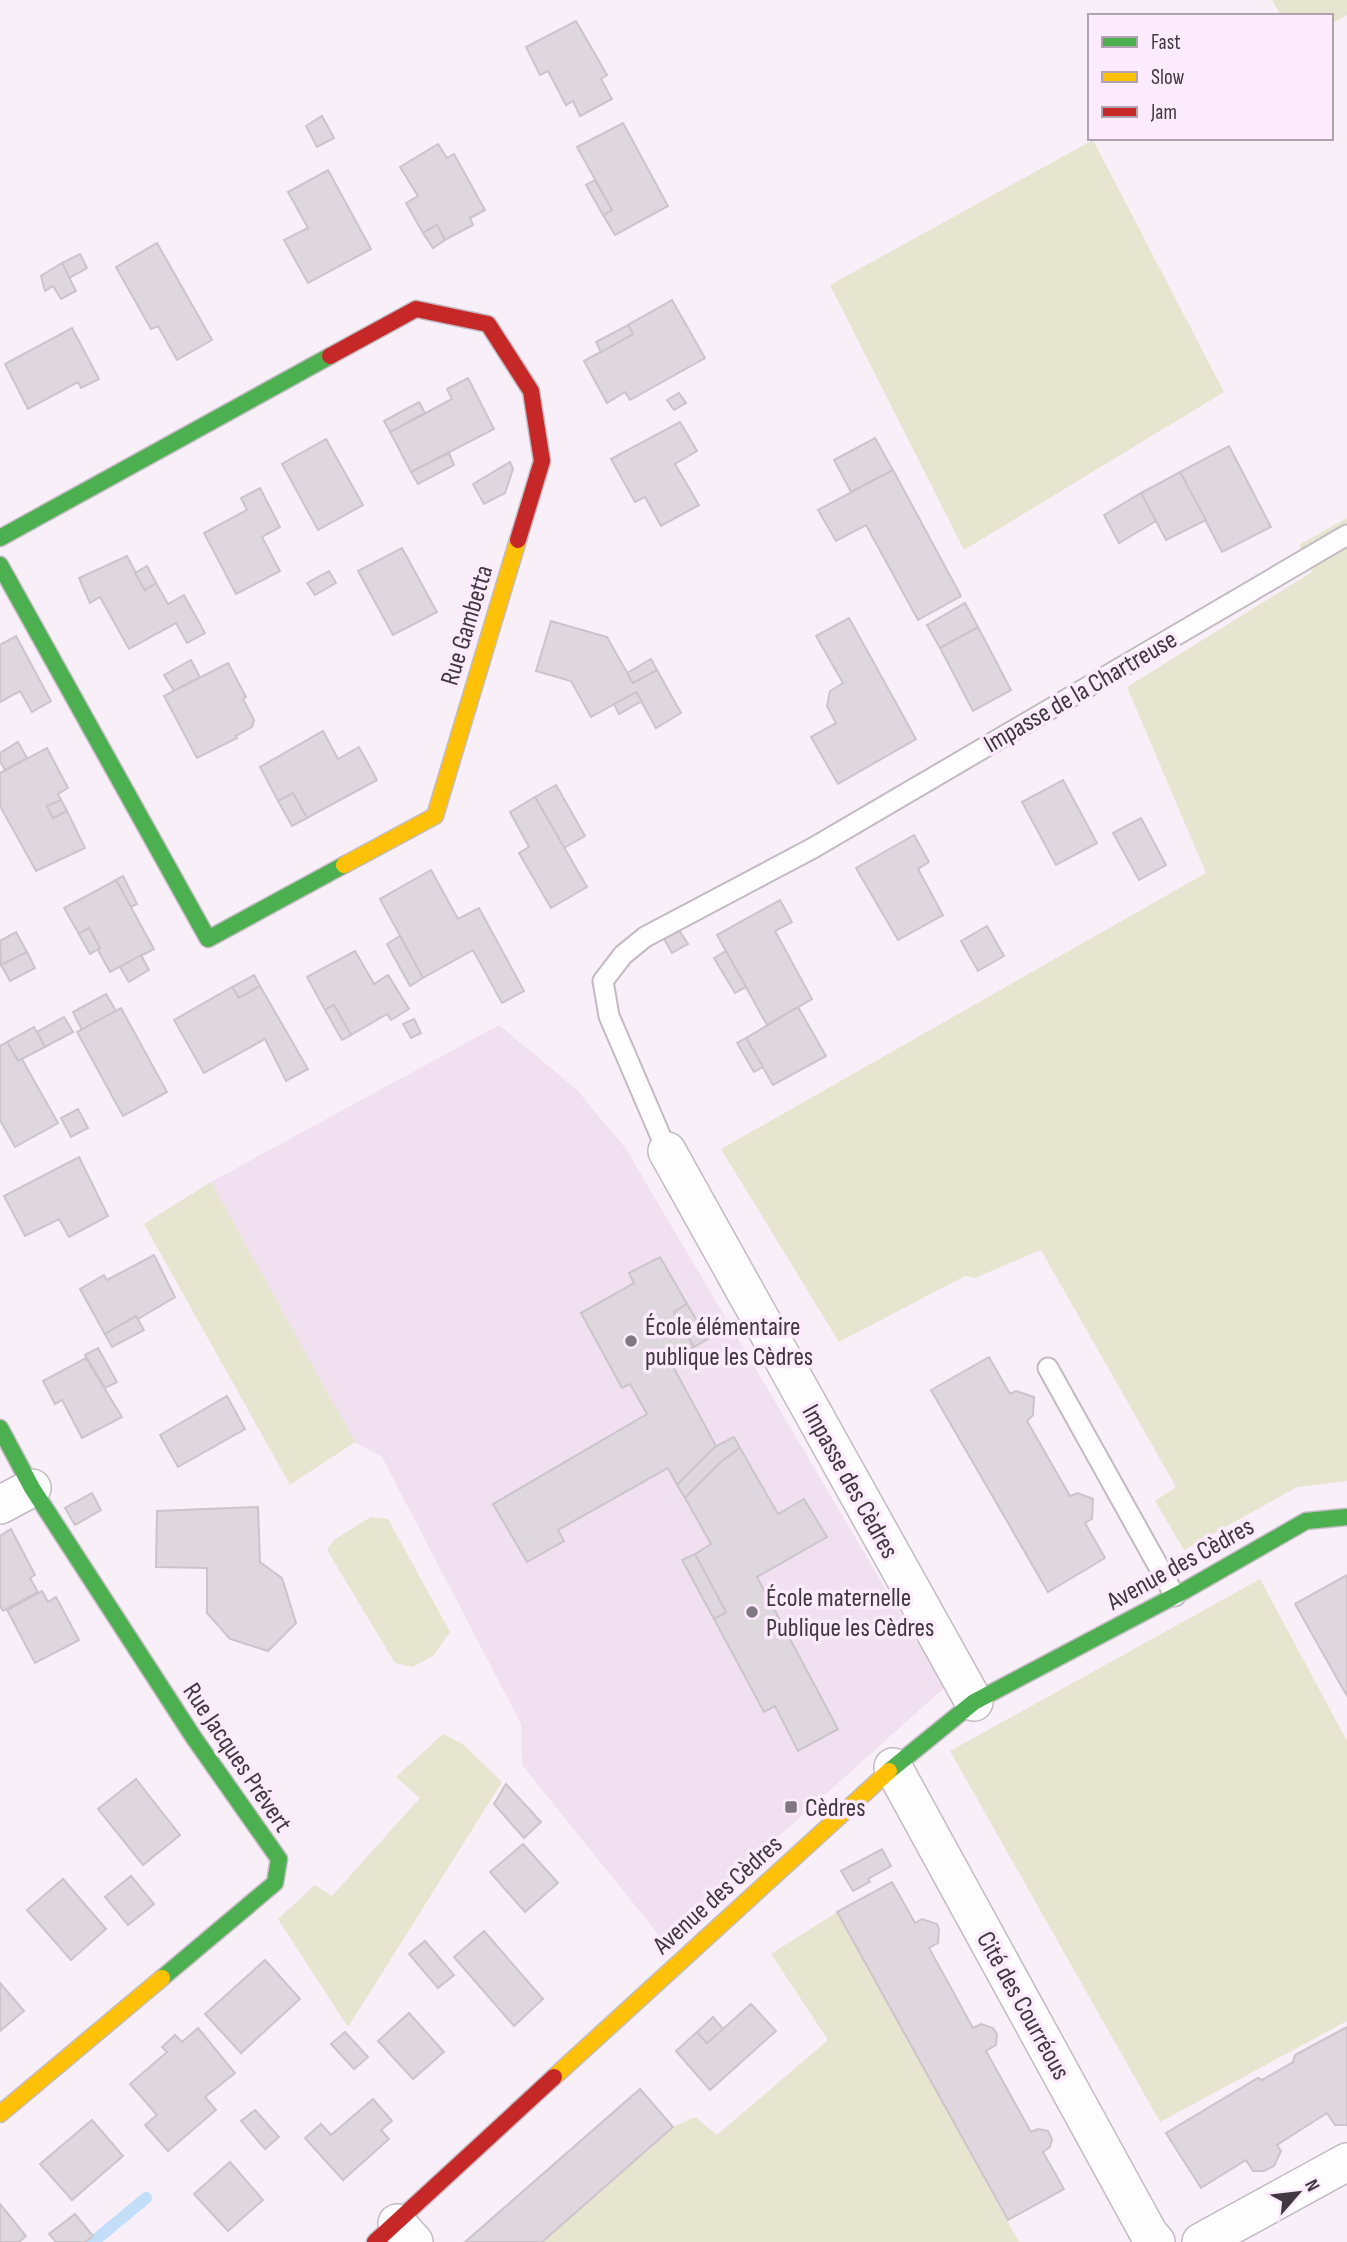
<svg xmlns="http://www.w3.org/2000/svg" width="1347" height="2242" viewBox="0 0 1347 2242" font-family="'Sofia Sans Condensed',sans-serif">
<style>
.built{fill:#f0e0f0}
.green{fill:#e6e5cf}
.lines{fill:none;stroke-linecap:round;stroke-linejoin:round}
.stream{stroke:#c3def9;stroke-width:12}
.building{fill:#ded7de;stroke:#cbc4cb;stroke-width:2}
.lane-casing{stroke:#c2bbc2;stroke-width:23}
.street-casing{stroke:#c2bbc2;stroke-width:40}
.fast-casing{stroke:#c2bbc2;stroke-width:19}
.slow-casing{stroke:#c2bbc2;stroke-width:19}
.jam-casing{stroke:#c2bbc2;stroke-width:19}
.lane{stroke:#fefdfe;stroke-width:19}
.street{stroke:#fefdfe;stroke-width:37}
.fast{stroke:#4caf50;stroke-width:16}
.slow{stroke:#ffc107;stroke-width:16}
.jam{stroke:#c62828;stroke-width:16}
.poi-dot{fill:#807880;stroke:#fcebfc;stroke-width:2.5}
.labels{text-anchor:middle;stroke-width:7;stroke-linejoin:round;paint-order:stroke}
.street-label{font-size:26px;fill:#3f383f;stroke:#fcebfc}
.poi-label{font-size:26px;fill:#3f383f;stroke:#fcebfc;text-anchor:start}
</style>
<rect width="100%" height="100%" fill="#f8eff8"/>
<!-- built -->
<polygon class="built" points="499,1025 576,1089 626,1149 944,1688 663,1940 522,1765 521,1724 382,1457 355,1442 211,1182"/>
<!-- green -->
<g class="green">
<polygon points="1272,0 1347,0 1347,15 1331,24 1331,16 1281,16"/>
<polygon points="1093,140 1224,392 964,550 830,285"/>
<polygon points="1347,518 1347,1481 1297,1487 1184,1550 1155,1501 1176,1487 1041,1250 975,1278 965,1276 839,1342 721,1149 1206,873 1127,687 1312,572 1299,545"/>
<polygon points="211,1182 355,1442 290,1485 144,1224"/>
<polygon points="371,1517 388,1519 450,1632 433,1656 412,1667 395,1663 327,1550 334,1540"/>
<polygon points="1260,1579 1347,1741 1347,2021 1160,2122 950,1751"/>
<polygon points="443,1734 463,1744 502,1782 348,2027 278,1919 315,1885 332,1896 420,1798 396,1777"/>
<polygon points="837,1912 1019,2242 542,2242 673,2127 695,2117 717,2135 828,2040 771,1954"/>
</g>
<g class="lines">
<!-- stream -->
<polyline class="stream" points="93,2242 146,2198"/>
</g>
<!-- building -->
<g class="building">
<polygon points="576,21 607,75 601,79 612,99 580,116 573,101 566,105 548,71 540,75 526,47"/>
<polygon points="322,116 334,138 317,147 306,126"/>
<polygon points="623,123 668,206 615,235 603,215 612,210 577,147"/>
<polygon points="438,144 447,158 454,154 485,210 470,218 473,225 445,240 437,225 423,233 406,203 418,196 400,167"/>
<polygon points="328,170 371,249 308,283 284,240 308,228 288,192"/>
<polygon points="595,180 612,210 603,215 586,185"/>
<polygon points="437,225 445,240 433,248 423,233"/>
<polygon points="157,243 212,340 177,360 158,326 151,329 116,267"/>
<polygon points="80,254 87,268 69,278 62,263"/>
<polygon points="62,263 76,291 61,299 53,286 45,291 41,276"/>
<polygon points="672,300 705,358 630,400 625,392 607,403 584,361 633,334 628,325"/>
<polygon points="628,325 633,334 601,352 596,342"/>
<polygon points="72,328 99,379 81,388 78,382 28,409 5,364"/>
<polygon points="468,378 494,429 411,472 390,432 452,399 447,389"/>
<polygon points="679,393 686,403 674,410 667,400"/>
<polygon points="419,402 425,413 390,432 384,421"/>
<polygon points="680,422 697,451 675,464 699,505 661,526 645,497 635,502 611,459"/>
<polygon points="875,438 893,470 851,492 834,460"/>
<polygon points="326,439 363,505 318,530 282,464"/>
<polygon points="1229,446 1271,527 1222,552 1180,472"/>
<polygon points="449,453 454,465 418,484 411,472"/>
<polygon points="510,462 513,469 505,493 484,504 473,484"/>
<polygon points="893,470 961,596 918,620 866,525 836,541 818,510"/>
<polygon points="1180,472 1206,520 1166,540 1141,493"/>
<polygon points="260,488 280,527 262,537 280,571 236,594 204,533 247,510 241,498"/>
<polygon points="1141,493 1156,521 1119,543 1104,515"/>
<polygon points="402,548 437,612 393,635 358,571"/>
<polygon points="127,556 145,590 156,583 168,604 184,595 205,633 187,643 176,623 129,649 100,597 90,603 79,578"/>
<polygon points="147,566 156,583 145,590 135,573"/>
<polygon points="329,571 336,583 315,595 307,583"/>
<polygon points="965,603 978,627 940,648 927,625"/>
<polygon points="849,618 916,739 838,784 811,737 836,723 827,706 830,691 843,683 816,636"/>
<polygon points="551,621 607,637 633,683 657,670 681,713 656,728 636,692 591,717 571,681 536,671"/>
<polygon points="978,627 1011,690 973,711 940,648"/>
<polygon points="16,636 51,701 32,712 20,691 0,702 0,645"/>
<polygon points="651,659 657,670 633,683 627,673"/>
<polygon points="191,660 200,677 174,691 164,675"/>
<polygon points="228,663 246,697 243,699 254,720 252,727 236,736 237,738 197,758 164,696"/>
<polygon points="636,692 642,701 619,714 614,704"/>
<polygon points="323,731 338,759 359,747 377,780 307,818 293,793 278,801 260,767"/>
<polygon points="18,742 27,758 5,770 0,761 0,753"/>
<polygon points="47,748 68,788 58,794 61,800 47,806 53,818 67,811 85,848 36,871 0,806 0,773"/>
<polygon points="1063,780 1097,843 1056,865 1022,802"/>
<polygon points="556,785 585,836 564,848 535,797"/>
<polygon points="293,793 307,818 292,826 278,801"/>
<polygon points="535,797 587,887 551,908 519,853 529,847 510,812"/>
<polygon points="61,800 67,811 53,818 47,806"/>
<polygon points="1141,818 1166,865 1139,880 1113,833"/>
<polygon points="914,835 929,862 918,869 943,915 898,940 856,868"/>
<polygon points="431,870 458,919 479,908 524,991 502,1003 473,950 423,978 380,899"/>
<polygon points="123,876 137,904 131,907 116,880"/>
<polygon points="116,880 154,949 110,972 98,950 100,948 89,928 79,934 64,908"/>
<polygon points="780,900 792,922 775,931 812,999 767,1025 717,935"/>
<polygon points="987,926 1004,956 978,971 961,941"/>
<polygon points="89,928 100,948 90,954 79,934"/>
<polygon points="679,930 688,944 672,953 664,939"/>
<polygon points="16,932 27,952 1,965 0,941"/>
<polygon points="400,936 423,978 410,986 387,944"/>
<polygon points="355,951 374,984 388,975 409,1009 391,1020 387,1014 351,1035 334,1005 325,1010 307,977"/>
<polygon points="726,951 746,987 735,993 714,958"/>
<polygon points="27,952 35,968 10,981 1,965"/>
<polygon points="141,955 149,970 129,982 120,967"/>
<polygon points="254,975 260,986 239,998 232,987"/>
<polygon points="260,986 308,1069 286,1081 265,1039 204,1073 174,1020 232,987 239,998"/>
<polygon points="106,994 116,1011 82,1030 73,1012"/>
<polygon points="334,1005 351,1035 342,1040 325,1010"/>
<polygon points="798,1007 826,1056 773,1085 746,1038"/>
<polygon points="121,1008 167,1092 123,1116 77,1032"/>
<polygon points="64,1017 73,1032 45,1047 37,1032"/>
<polygon points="414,1019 421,1033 411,1038 403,1024"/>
<polygon points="34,1027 45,1047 18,1061 7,1042"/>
<polygon points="746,1038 763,1067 754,1072 737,1043"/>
<polygon points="7,1042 18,1061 22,1059 58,1123 15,1147 0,1120 0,1046"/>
<polygon points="78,1109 88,1128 71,1137 61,1118"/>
<polygon points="79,1157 108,1216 69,1237 59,1219 25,1236 4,1196"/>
<polygon points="154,1255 175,1297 138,1319 136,1316 105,1334 80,1289 104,1275 107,1280"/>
<polygon points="660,1257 687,1304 674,1312 694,1347 670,1361 716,1446 677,1485 668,1468 558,1530 564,1541 527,1562 493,1504 647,1414 630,1384 622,1388 581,1313 634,1283 629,1273"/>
<polygon points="687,1304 708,1339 694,1347 674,1312"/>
<polygon points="136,1316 144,1330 112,1347 105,1334"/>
<polygon points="98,1348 117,1382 105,1388 85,1355"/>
<polygon points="989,1357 1010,1394 1016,1391 1034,1397 1033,1415 1027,1421 1070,1496 1078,1493 1093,1499 1092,1519 1085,1523 1105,1558 1048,1592 931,1390"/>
<polygon points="86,1358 122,1417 82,1438 62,1400 55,1404 43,1381"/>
<polygon points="227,1396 245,1429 178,1467 160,1435"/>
<polygon points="734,1437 740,1448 722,1461 685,1498 677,1485 716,1446"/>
<polygon points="740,1448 778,1514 804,1499 827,1537 757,1577 838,1729 798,1751 775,1706 764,1712 714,1619 726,1612 695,1554 711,1544 685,1498 722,1461"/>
<polygon points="92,1493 101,1510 75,1525 65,1508"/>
<polygon points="258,1507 260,1562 282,1578 296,1623 268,1651 230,1639 207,1613 207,1568 156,1567 157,1511"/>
<polygon points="11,1529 35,1575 30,1578 38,1592 3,1611 0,1606 0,1536"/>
<polygon points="695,1554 726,1612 714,1619 682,1560"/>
<polygon points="1347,1575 1347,1696 1295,1604"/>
<polygon points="42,1591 48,1602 56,1597 79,1640 35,1663 7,1610"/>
<polygon points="136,1779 180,1835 143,1865 98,1809"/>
<polygon points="506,1784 541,1822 524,1838 494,1804"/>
<polygon points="523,1844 558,1883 525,1912 490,1872"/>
<polygon points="882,1849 891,1866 868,1879 870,1882 853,1891 841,1871"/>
<polygon points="131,1876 154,1904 128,1925 105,1897"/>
<polygon points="63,1879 106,1929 71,1960 27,1910"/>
<polygon points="892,1882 915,1923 922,1919 937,1924 939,1929 938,1943 929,1948 973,2028 981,2024 993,2028 997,2034 996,2045 986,2051 1031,2132 1038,2129 1048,2131 1052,2139 1050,2147 1043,2152 1064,2189 1008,2220 837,1912"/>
<polygon points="484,1931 543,1999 514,2026 454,1957"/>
<polygon points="425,1941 454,1975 438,1988 409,1954"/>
<polygon points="265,1960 300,1999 241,2053 205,2014"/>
<polygon points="0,1983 24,2011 0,2031"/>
<polygon points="751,2004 776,2031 710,2090 676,2051 697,2032 707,2043"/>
<polygon points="409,2013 444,2052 413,2079 378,2041"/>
<polygon points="713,2017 723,2029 707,2043 697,2032"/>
<polygon points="1347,2027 1347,2125 1335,2125 1327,2113 1277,2145 1281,2151 1274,2166 1264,2171 1253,2171 1246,2160 1201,2188 1166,2133 1258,2078 1262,2080 1293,2062 1295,2055"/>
<polygon points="198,2028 235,2073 205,2097 216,2110 168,2151 145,2125 157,2115 130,2084 167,2052 162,2047 175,2035 182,2042"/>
<polygon points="345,2032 368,2057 354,2069 331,2044"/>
<polygon points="640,2089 673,2127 542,2242 465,2242"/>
<polygon points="373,2099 392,2121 381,2130 389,2139 343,2180 305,2138 321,2124 331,2135"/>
<polygon points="255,2110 279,2137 265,2149 241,2121"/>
<polygon points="92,2120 123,2156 72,2200 40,2164"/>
<polygon points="230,2162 263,2200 228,2231 194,2194"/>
<polygon points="0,2204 26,2236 19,2242 0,2242"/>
<polygon points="75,2214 93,2236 85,2242 56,2242 49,2234"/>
</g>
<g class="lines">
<defs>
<g id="lane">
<polyline points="667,1151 609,1016 603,981 623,955 645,937 813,848 1347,535"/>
<polyline points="1048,1368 1175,1596"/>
</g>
<g id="street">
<polyline points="667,1151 974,1702"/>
<polyline points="0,1505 32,1488"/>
<polyline points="893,1767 1149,2234 1156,2242"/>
<polyline points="397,2223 414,2242"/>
<polyline points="1201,2242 1347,2162"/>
</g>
<g id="fast">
<polyline points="0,538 330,356"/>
<polyline points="0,565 208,939 344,865"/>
<polyline points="0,1428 32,1488 194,1738 279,1859 275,1883 162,1978"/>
<polyline points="889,1771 974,1702 1184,1591 1306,1521 1347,1517"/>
</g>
<g id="slow">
<polyline points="344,865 435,816 518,540"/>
<polyline points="554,2077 889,1771"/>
<polyline points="0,2114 162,1978"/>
</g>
<g id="jam">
<polyline points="330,356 416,309 488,324 531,391 542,461 518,540"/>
<polyline points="375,2242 554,2077"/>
</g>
</defs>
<!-- lane casing -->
<use href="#lane" class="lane-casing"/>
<!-- street casing -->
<use href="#street" class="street-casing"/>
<!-- fast casing -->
<use href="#fast" class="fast-casing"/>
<!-- slow casing -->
<use href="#slow" class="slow-casing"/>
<!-- jam casing -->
<use href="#jam" class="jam-casing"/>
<!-- lane -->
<use href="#lane" class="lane"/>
<!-- street -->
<use href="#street" class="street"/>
<!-- fast -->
<use href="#fast" class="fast"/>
<!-- slow -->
<use href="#slow" class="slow"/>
<!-- jam -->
<use href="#jam" class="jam"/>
</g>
<!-- markers -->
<g class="poi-dot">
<circle cx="631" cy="1341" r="7"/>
<circle cx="752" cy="1612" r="7"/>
<rect x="784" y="1800" width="14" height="14" rx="3.5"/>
</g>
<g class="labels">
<!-- street labels -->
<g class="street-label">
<text transform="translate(466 625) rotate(-73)" y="9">Rue Gambetta</text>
<text transform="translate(1080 691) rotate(-30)" y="9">Impasse de la Chartreuse</text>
<text transform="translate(851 1481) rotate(61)" y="9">Impasse des Cèdres</text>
<text transform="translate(1180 1563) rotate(-29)" y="9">Avenue des Cèdres</text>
<text transform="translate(238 1757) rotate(56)" y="9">Rue Jacques Prévert</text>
<text transform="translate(717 1894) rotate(-42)" y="9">Avenue des Cèdres</text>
<text transform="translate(1024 2005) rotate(61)" y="9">Cité des Courréous</text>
</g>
<!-- poi labels -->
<g class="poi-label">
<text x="645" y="1335">École élémentaire<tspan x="645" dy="30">publique les Cèdres</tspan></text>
<text x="766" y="1606">École maternelle<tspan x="766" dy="30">Publique les Cèdres</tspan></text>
<text x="805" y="1816">Cèdres</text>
</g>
</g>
<!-- legend -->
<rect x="1088" y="14" width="245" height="126" fill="#fcebfc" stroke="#b0a3b0" stroke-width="2"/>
<rect x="1102" y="37" width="35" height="10" fill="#4caf50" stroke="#b0a3b0" stroke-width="2"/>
<text x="1151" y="49" font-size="21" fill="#3f383f">Fast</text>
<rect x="1102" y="72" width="35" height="10" fill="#ffc107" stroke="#b0a3b0" stroke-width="2"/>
<text x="1151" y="84" font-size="21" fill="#3f383f">Slow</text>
<rect x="1102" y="107" width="35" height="10" fill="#c62828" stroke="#b0a3b0" stroke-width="2"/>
<text x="1151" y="119" font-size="21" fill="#3f383f">Jam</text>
<!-- north arrow -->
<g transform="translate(1298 2193) rotate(62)" stroke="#fcebfc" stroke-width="5" paint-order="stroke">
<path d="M0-5L12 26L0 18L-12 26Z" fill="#3f383f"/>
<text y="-10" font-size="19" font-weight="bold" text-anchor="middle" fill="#3f383f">N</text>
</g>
</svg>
